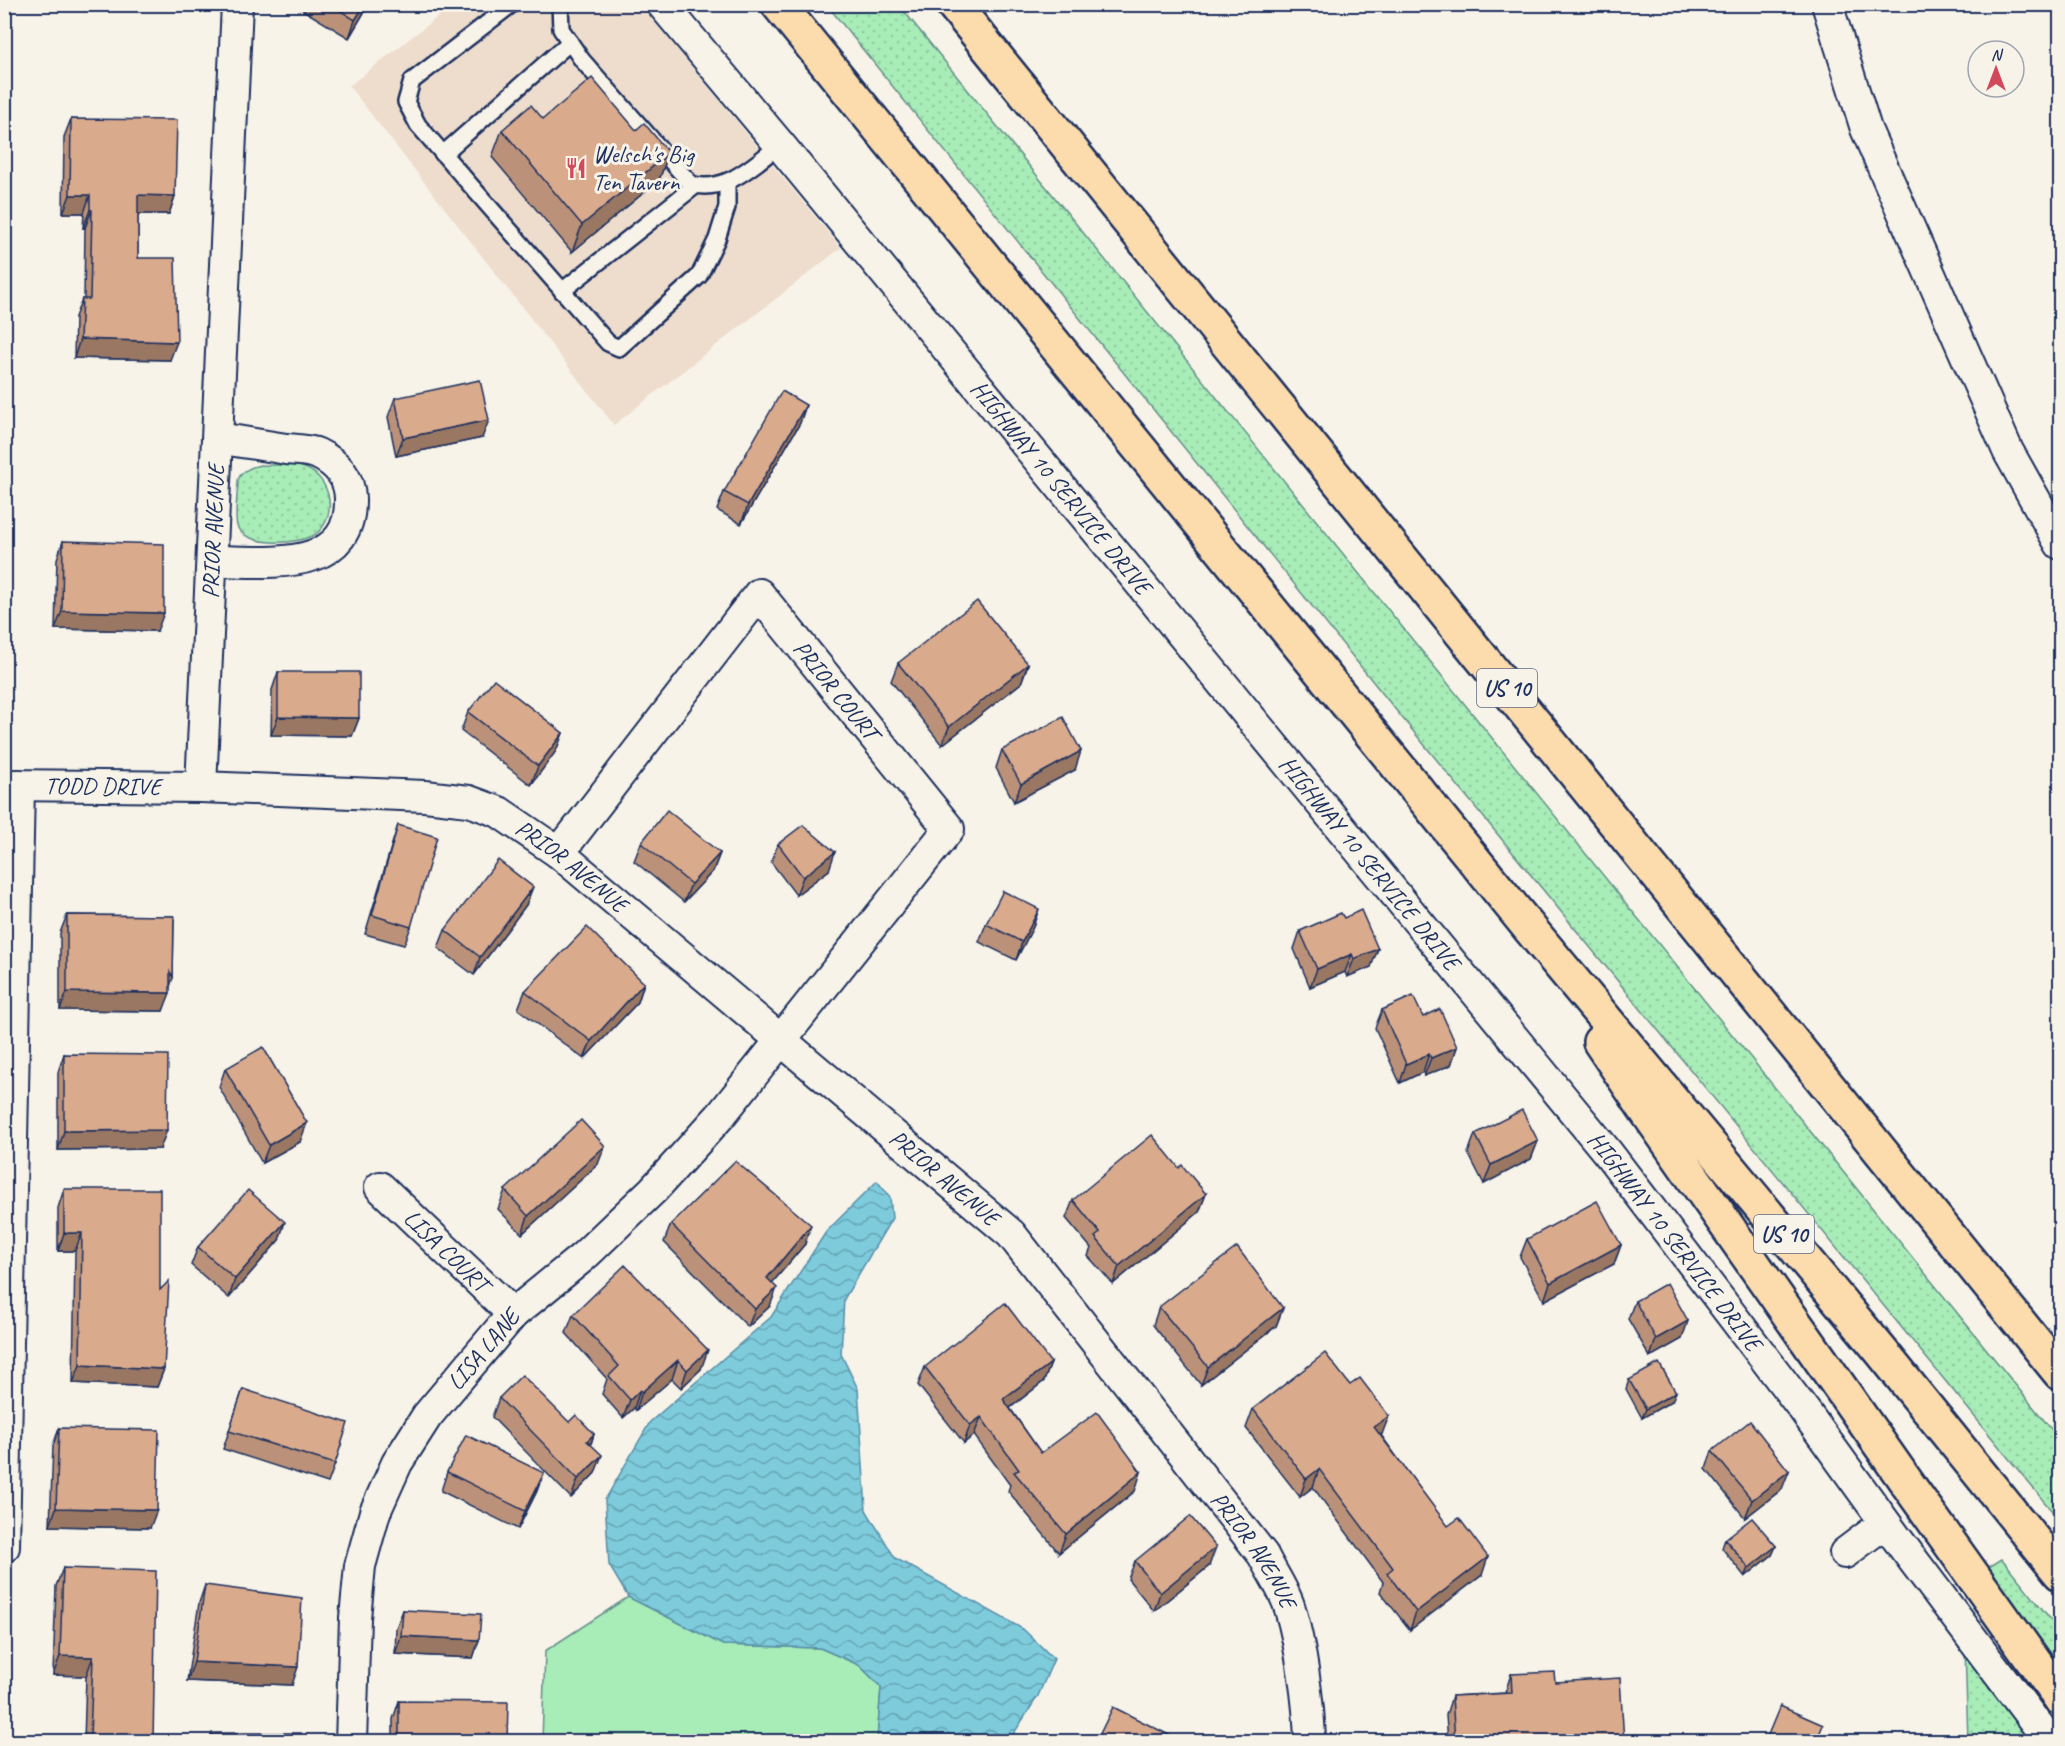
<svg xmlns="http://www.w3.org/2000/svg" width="2065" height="1746" viewBox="0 0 2065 1746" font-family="Caveat,sans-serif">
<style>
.built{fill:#eeddcd}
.grass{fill:url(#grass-dots);stroke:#628e8a;stroke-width:1.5}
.green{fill:#a8ecb7;stroke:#628e8a;stroke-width:1.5}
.water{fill:url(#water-waves);stroke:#568da9;stroke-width:1.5}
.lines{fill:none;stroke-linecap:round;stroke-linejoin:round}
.lane-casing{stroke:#1b2f5e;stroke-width:20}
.street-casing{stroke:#1b2f5e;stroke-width:34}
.highway-casing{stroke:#1b2f5e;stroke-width:38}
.lane{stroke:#f7f3e8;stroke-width:15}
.street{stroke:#f7f3e8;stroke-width:30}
.highway{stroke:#fcdcac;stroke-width:33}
.wall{fill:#bb9279;stroke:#1b2f5e;stroke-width:1.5}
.shaded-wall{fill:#997763;stroke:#1b2f5e;stroke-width:1.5}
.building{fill:#daaa8d;stroke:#1b2f5e;stroke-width:1.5}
.labels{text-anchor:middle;stroke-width:6;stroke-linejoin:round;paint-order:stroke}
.shield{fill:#f7f3e8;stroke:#5d6a87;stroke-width:1.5}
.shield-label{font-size:22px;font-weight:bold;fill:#1b2f5e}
.poi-label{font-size:24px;fill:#1b2f5e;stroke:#f7f3e8;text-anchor:start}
.street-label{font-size:24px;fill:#1b2f5e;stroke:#f7f3e8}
</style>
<defs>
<pattern id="grass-dots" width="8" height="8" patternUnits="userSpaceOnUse" patternTransform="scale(1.5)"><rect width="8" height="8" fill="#a8ecb7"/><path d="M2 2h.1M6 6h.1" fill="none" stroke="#90cba0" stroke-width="1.8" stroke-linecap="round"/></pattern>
<pattern id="water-waves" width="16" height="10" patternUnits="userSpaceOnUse" patternTransform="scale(1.5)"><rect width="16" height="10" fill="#7dcbdb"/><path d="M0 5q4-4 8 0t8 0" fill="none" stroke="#66a5b5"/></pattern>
</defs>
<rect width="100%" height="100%" fill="#f7f3e8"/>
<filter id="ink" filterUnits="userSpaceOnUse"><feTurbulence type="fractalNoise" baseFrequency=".0167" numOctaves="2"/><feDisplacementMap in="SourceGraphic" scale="12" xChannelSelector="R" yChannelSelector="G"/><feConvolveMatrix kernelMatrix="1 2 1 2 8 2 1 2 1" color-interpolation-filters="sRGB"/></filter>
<g filter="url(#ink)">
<!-- built -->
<polygon class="built" points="453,5 641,5 841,248 614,425 349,86"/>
<!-- grass -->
<g class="grass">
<polygon points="827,5 899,5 2060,1440 2060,1521 1395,709"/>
<path d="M260,465C274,466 293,463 305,468C331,478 338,515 317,533C302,545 245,548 237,526C234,515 238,492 238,480C241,471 251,467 260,465Z"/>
<polygon points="2002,1559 2060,1631 2060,1672 1989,1567"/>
<polygon points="1965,1648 2036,1741 1968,1741"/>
</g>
<!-- green -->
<polygon class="green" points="628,1597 723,1645 820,1648 859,1665 881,1687 877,1741 542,1742 545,1651"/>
<!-- water -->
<polygon class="water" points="877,1181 890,1197 892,1218 844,1299 841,1354 858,1389 866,1510 895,1558 1023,1629 1054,1659 1038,1696 1009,1741 877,1741 881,1687 859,1665 820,1648 723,1645 628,1597 609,1565 605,1500 650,1422 771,1317 826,1232"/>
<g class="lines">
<defs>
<g id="lane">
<polyline points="512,4 412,81 406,102 418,125 608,343 619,348 699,276 717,239 727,207 727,183"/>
<path d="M560,4L561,29L582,60L691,184C726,194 754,164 780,145"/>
<polyline points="443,154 570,42"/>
<polyline points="562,291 695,186"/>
</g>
<g id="street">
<path id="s1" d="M662,4L780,145L1608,1153L1804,1410L1895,1536L2050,1742"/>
<polyline points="1827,4 1866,129 2008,451 2060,544"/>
<path d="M213,561C264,561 352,575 350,499C350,478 337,463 318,454C309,450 296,450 286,449C263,445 241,442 218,438"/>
<path id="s2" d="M4,785L201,787L425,796L469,801L499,812L559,853L1011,1234L1263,1555C1271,1572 1285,1591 1290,1609C1301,1646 1309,1703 1310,1742"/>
<path id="s3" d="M201,787C214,526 224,265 237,4"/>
<path id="s4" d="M380,1187L513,1314"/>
<polyline points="4,1547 19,785"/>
<polyline points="1845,1553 1885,1523"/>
<path id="s5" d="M351,1742L355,1618L360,1566L375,1512L397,1463L427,1416L513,1314L584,1256L653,1190L721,1115L949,829L759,594L559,853"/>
</g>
<g id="highway">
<polyline points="778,4 1531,930 1881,1351 2060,1573"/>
<polyline points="953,4 2060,1373"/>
<polyline points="1600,1042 1645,1109 1907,1483 2060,1698"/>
</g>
</defs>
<!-- lane casing -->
<use href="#lane" class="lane-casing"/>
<!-- street casing -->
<use href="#street" class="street-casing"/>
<!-- highway casing -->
<use href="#highway" class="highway-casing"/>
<!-- lane -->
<use href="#lane" class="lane"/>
<!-- street -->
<use href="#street" class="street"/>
<!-- highway -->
<use href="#highway" class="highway"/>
</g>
<!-- wall -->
<g class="wall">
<polygon points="293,4 369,4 349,38"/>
<polygon points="71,119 175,196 169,214 138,214 138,258 170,360 74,358 75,317 82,299 84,299 85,228 83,228 84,213 63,213 64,137"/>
<polygon points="543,119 636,130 669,153 659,180 572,252 492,157 502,130"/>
<polygon points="395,398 482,438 396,456 388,417"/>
<polygon points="806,405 800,423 741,524 717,510 724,492"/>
<polygon points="63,541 157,631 55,629 57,559"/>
<polygon points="898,663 1028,664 1021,683 942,745 891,681"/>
<polygon points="278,672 359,718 352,736 271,735 272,690"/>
<polygon points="468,712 563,733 556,751 531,785 461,731"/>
<polygon points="1002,750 1075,770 1014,802 996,768"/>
<polygon points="398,825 411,927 404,945 365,934 392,844"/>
<polygon points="641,843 720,853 713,871 684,902 634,861"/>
<polygon points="778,844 829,870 796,895 771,862"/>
<polygon points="526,905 474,975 438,948 445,930"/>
<polygon points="67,915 174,916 173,977 163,1011 60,1010 60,933"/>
<polygon points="1344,918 1371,967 1347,977 1345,972 1310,987 1294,949 1300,931"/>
<polygon points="986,924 1033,927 1016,960 979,942"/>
<polygon points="644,983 638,1002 584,1059 518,1009 525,991"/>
<polygon points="1382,1010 1423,1017 1457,1047 1451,1065 1424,1076 1423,1072 1400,1083 1375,1028"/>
<polygon points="64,1054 160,1149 58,1150 58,1072"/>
<polygon points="225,1069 300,1142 262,1163 219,1087"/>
<polygon points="1475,1134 1538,1141 1531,1159 1484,1184 1468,1153"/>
<polygon points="598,1164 522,1234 498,1209 505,1190"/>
<polygon points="1179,1168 1206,1194 1199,1212 1113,1284 1088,1256 1091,1248 1066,1218 1073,1200"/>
<polygon points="64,1189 160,1290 164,1369 157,1387 73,1383 75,1251 58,1251 58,1208"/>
<polygon points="671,1224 805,1244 772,1283 770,1306 748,1327 664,1242"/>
<polygon points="1527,1239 1621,1245 1614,1264 1544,1301 1520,1257"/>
<polygon points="279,1240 229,1298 191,1265 198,1247"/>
<polygon points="1635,1301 1682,1339 1650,1357 1628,1319"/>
<polygon points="1159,1307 1283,1308 1276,1326 1201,1385 1153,1325"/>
<polygon points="573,1315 701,1369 681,1388 672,1379 636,1410 634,1408 623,1418 602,1394 607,1379 566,1333"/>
<polygon points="1051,1363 1044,1381 1010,1408 1041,1453 1135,1491 1059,1553 1008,1491 1010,1485 974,1435 964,1443 918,1385 925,1367"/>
<polygon points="1629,1380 1672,1401 1642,1418 1626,1389"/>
<polygon points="243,1389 335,1464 328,1483 223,1449"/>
<polygon points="499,1398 569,1422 594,1434 591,1444 595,1473 571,1498 492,1417"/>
<polygon points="1253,1409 1382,1434 1381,1435 1482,1575 1410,1630 1380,1592 1383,1582 1313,1487 1300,1497 1246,1428"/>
<polygon points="59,1428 150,1528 50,1526 53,1446"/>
<polygon points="1712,1451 1782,1489 1745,1518 1706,1469"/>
<polygon points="447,1472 537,1491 518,1529 441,1491"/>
<polygon points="1725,1539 1776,1546 1772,1555 1745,1577 1722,1548"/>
<polygon points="1135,1561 1209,1566 1154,1611 1128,1579"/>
<polygon points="63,1568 153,1742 84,1742 86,1676 53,1675 56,1586"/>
<polygon points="205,1585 292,1685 187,1681 199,1603"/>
<polygon points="403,1610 479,1640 473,1658 395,1654 396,1628"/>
<polygon points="1511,1674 1555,1682 1624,1742 1448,1742 1446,1715 1452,1696 1505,1693"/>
<polygon points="399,1701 507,1742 393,1742 393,1719"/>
</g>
<!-- shaded-wall -->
<g class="shaded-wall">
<polygon points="365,4 369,4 349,38 355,20"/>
<polygon points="669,153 659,180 572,252 582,225"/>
<polygon points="70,195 90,195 84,213 63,213"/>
<polygon points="138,195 175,196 169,214 131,214"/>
<polygon points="90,210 92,210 85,228 83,228"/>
<polygon points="80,339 177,342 170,360 74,358"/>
<polygon points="806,405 800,423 741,524 748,505"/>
<polygon points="489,420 482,438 396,456 403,438"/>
<polygon points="62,611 164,613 157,631 55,629"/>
<polygon points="1028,664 1021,683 942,745 949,727"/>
<polygon points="278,717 359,718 352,736 271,735"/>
<polygon points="563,733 556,751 531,785 538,766"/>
<polygon points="1081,751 1075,770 1014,802 1021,784"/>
<polygon points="835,852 829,870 796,895 803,877"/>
<polygon points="720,853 713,871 684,902 691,884"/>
<polygon points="533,887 526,905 474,975 480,957"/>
<polygon points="1039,909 1033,927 1016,960 1022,942"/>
<polygon points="1378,949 1371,967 1347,977 1354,959"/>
<polygon points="1352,954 1345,972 1310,987 1317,969"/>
<polygon points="644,983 638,1002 584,1059 591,1041"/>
<polygon points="67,992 170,993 163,1011 60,1010"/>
<polygon points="1457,1047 1451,1065 1424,1076 1431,1058"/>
<polygon points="1429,1054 1423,1072 1400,1083 1406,1064"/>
<polygon points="307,1123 300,1142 262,1163 269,1145"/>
<polygon points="167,1130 160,1149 58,1150 64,1131"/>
<polygon points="1538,1141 1531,1159 1484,1184 1491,1165"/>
<polygon points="605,1146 598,1164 522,1234 528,1216"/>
<polygon points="1206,1194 1199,1212 1113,1284 1119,1266"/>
<polygon points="285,1222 279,1240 229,1298 235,1279"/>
<polygon points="811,1225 805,1244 761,1296 767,1278"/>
<polygon points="64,1233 82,1233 75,1251 58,1251"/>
<polygon points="1621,1245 1614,1264 1544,1301 1550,1283"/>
<polygon points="777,1288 770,1306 748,1327 755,1309"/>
<polygon points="1283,1308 1276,1326 1201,1385 1208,1367"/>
<polygon points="1688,1321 1682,1339 1650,1357 1656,1339"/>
<polygon points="708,1350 701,1369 681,1388 687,1370"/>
<polygon points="678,1360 672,1379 636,1410 642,1392"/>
<polygon points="1051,1363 1044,1381 997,1418 1003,1399"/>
<polygon points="80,1365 164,1369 157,1387 73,1383"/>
<polygon points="640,1390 634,1408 623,1418 630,1400"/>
<polygon points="1676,1392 1672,1401 1642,1418 1646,1409"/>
<polygon points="1389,1416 1382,1434 1368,1445 1374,1427"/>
<polygon points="981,1417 974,1435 964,1443 970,1425"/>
<polygon points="594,1434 588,1452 587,1441"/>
<polygon points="602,1455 595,1473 571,1498 578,1479"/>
<polygon points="1319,1469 1313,1487 1300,1497 1306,1479"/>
<polygon points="1789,1471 1782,1489 1745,1518 1752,1500"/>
<polygon points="1141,1472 1135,1491 1059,1553 1066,1534"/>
<polygon points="544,1473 537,1491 518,1529 525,1511"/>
<polygon points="56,1508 157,1510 150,1528 50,1526"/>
<polygon points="1776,1546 1772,1555 1745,1577 1749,1568"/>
<polygon points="1216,1547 1209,1566 1154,1611 1160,1593"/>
<polygon points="1488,1557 1482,1575 1410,1630 1416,1612"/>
<polygon points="401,1636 479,1640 473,1658 395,1654"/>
<polygon points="60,1656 93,1657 86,1676 53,1675"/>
<polygon points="194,1662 298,1667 292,1685 187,1681"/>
<polygon points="90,1737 94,1737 93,1742 88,1742"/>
</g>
<!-- building -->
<g class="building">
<polygon points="330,4 365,4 355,20"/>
<polygon points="592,78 636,130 644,123 669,153 582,225 502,130 531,105 543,119"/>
<polygon points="71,119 177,120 175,196 138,195 138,258 175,258 177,342 80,339 82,299 90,299 92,210 90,210 90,195 70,195"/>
<polygon points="480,380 489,420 403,438 395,398"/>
<polygon points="782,391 806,405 748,505 724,492"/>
<polygon points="63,541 164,544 164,613 62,611"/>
<polygon points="977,601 1028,664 949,727 898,663"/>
<polygon points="278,672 359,672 359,718 278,717"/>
<polygon points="494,679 563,733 538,766 468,712"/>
<polygon points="1063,717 1081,751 1021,784 1002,750"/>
<polygon points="667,810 720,853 691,884 641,843"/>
<polygon points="398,825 437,837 411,927 372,915"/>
<polygon points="803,825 835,852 803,877 778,844"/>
<polygon points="498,860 533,887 480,957 445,930"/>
<polygon points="1003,891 1039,909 1022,942 986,924"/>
<polygon points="1361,910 1378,949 1354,959 1352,954 1317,969 1300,931 1341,913 1344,918"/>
<polygon points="67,915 174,916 173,977 170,972 170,993 67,992"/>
<polygon points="587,927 644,983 591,1041 525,991"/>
<polygon points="1413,996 1423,1017 1440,1009 1457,1047 1431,1058 1429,1054 1406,1064 1382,1010"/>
<polygon points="263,1047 307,1123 269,1145 225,1069"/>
<polygon points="64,1054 168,1055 167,1130 64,1131"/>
<polygon points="1522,1110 1538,1141 1491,1165 1475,1134"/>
<polygon points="581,1120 605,1146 528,1216 505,1190"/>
<polygon points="1152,1135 1179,1168 1182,1165 1206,1194 1119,1266 1095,1237 1100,1233 1073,1200"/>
<polygon points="735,1161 811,1225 767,1278 777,1288 755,1309 671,1224"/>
<polygon points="64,1189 160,1189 160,1290 169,1281 164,1369 80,1365 82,1233 64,1233"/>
<polygon points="248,1190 285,1222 235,1279 198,1247"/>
<polygon points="1597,1201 1621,1245 1550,1283 1527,1239"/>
<polygon points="1237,1247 1283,1308 1208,1367 1159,1307"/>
<polygon points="625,1265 708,1350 687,1370 678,1360 642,1392 640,1390 630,1400 609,1376 619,1366 573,1315"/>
<polygon points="1667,1283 1688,1321 1656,1339 1635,1301"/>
<polygon points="1005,1303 1051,1363 1003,1399 1041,1453 1097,1412 1141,1472 1066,1534 1014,1472 1019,1470 981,1417 970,1425 925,1367"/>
<polygon points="1325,1353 1350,1385 1360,1378 1389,1416 1374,1427 1448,1526 1459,1518 1488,1557 1416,1612 1387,1573 1393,1568 1319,1469 1306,1479 1253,1409"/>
<polygon points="1659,1363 1676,1392 1646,1409 1629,1380"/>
<polygon points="522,1375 569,1422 576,1415 594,1434 587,1441 602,1455 578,1479 499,1398"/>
<polygon points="243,1389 348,1423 335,1464 229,1431"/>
<polygon points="1750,1421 1789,1471 1752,1500 1712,1451"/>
<polygon points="59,1428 159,1430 157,1510 56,1508"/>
<polygon points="466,1435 544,1473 525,1511 447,1472"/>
<polygon points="1190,1516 1216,1547 1160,1593 1135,1561"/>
<polygon points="1752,1518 1776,1546 1749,1568 1725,1539"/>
<polygon points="63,1568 156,1571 153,1742 94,1742 94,1737 90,1737 93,1657 60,1656"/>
<polygon points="205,1585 302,1598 298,1667 194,1662"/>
<polygon points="403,1610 481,1614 479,1640 401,1636"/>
<polygon points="1554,1672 1555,1682 1620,1678 1624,1742 1455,1742 1452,1696 1512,1693 1511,1674"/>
<polygon points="399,1701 508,1702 507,1742 399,1742"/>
<polygon points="1780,1706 1823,1725 1816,1742 1765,1742"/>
<polygon points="1113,1707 1183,1742 1096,1742"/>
<rect x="212" y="1733" width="89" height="9"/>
</g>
</g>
<!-- icons -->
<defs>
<symbol id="restaurant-bare" viewBox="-9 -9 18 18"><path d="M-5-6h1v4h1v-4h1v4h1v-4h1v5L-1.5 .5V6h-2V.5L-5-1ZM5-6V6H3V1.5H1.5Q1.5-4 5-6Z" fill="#d1495b" stroke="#f7f3e8" stroke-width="2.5" paint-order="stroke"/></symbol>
</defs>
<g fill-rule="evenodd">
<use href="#restaurant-bare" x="561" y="153" width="30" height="30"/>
</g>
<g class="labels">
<!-- shield labels -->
<g class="shield">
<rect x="1477" y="669" width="60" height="38" rx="4.5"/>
<rect x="1754" y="1215" width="60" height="38" rx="4.5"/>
</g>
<g class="shield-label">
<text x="1507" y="696">US 10</text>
<text x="1784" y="1242">US 10</text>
</g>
<!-- poi labels -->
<g class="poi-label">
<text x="593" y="162">Welsch's Big<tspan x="593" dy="28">Ten Tavern</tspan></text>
</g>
<!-- street labels -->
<g class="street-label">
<text dy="8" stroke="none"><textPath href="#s1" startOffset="627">HIGHWAY 10 SERVICE DRIVE</textPath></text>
<text dy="8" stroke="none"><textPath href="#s3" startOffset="256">PRIOR AVENUE</textPath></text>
<text transform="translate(836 690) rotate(51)" y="8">PRIOR COURT</text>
<text dy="8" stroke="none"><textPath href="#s2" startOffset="99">TODD DRIVE</textPath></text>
<text dy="8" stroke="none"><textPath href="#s1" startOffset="1113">HIGHWAY 10 SERVICE DRIVE</textPath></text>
<text dy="8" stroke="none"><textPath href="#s2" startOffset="588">PRIOR AVENUE</textPath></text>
<text dy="8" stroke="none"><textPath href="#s2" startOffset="1074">PRIOR AVENUE</textPath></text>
<text dy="8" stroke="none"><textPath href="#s1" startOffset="1599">HIGHWAY 10 SERVICE DRIVE</textPath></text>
<text dy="8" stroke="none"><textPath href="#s4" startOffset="92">LISA COURT</textPath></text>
<text dy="8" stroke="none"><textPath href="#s5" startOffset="429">LISA LANE</textPath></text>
<text dy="8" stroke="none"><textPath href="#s2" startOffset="1560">PRIOR AVENUE</textPath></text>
</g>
</g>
<!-- margin -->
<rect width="2065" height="1746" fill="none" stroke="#f7f3e8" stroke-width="24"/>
<rect x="12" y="12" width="2041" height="1722" fill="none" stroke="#1b2f5e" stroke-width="2" filter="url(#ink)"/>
<!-- north arrow -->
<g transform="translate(1996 69)"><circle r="28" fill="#f7f3e8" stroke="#9fa5b1" stroke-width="1.5"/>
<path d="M0-4.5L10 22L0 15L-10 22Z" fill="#d1495b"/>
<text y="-9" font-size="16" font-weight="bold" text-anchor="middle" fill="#1b2f5e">N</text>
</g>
</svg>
